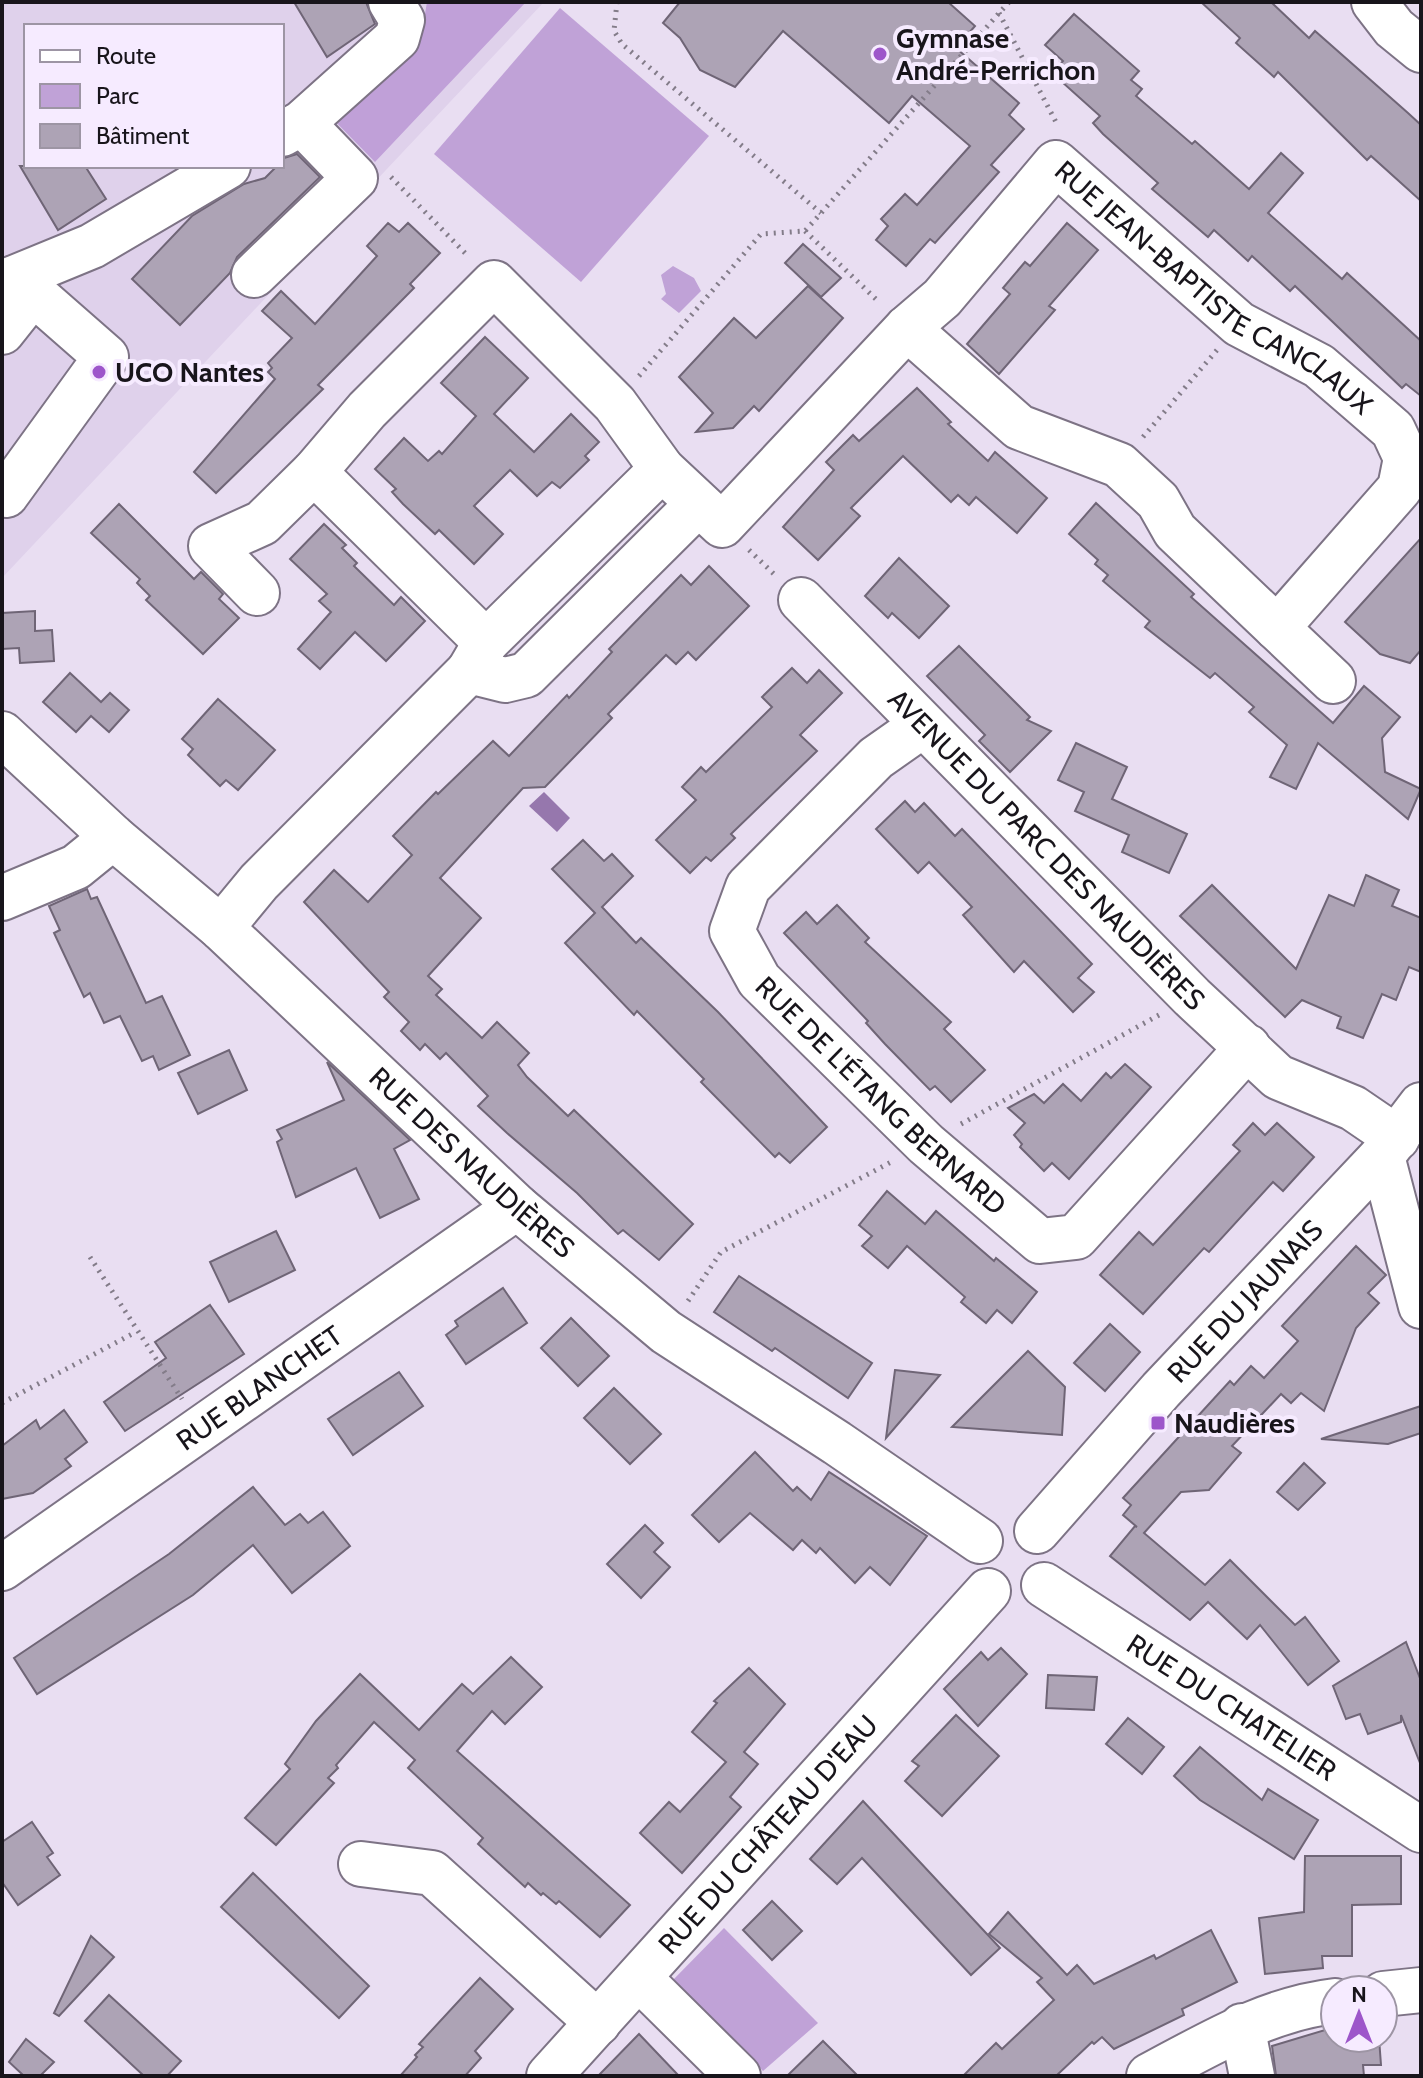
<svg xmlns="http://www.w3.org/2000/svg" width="1423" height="2078" viewBox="0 0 1423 2078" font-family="Cabin,sans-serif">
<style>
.built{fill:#dfd1eb;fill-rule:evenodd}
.green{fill:#c0a2d7}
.forest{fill:#c0a0d8}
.water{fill:#9677ad}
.building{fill:#ada3b5;stroke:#6f6576;stroke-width:2}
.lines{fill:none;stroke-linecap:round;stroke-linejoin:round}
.minor-casing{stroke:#7d7385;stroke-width:48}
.path{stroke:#837c89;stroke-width:5;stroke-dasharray:2 6;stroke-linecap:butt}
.minor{stroke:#fff;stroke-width:44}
.poi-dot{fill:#9d56ca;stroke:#f6ebff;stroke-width:3}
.labels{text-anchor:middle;stroke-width:8;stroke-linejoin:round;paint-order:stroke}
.poi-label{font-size:28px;font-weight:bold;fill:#18151b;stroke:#f6ebff;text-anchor:start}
.street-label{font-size:28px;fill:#18151b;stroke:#f6ebff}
</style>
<rect width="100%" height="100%" fill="#e9def2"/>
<!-- built -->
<path class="built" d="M2,2H544L2,578ZM26,26H282V166H26Z"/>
<!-- green -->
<g class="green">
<polygon points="560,8 709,136 581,282 434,154"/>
<polygon points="673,266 694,278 701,291 679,313 661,299 666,294 661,275"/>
<polygon points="724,1928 818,2023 763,2071 672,1981"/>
</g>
<!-- forest -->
<polygon class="forest" points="427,2 526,2 375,162 327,113 424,20"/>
<!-- water -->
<polygon class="water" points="544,792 570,818 557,832 529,806"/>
<!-- building -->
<g class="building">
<polygon points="294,2 366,2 375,24 327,57"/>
<polygon points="680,2 948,2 975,26 956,48 1019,103 1009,115 1024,129 991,165 999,172 935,243 930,239 906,266 876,240 888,226 881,219 905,194 917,205 970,146 912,96 889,123 783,31 735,87 700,70 680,38 663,23"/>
<polygon points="1201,2 1271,2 1309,38 1315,31 1408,113 1421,125 1421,201 1371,156 1367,160 1278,72 1274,77 1236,43 1240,38"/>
<polygon points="1074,14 1139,71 1131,80 1142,89 1136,96 1192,144 1195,141 1249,189 1281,153 1303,173 1268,213 1342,279 1347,273 1421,341 1421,396 1406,384 1402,388 1295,286 1290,291 1252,256 1248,261 1214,230 1208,237 1152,189 1158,183 1103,134 1093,123 1100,116 1052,73 1063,61 1045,45"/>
<polygon points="297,154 320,177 237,257 230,273 180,325 132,279 192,216 244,184 265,178 277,166 282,166 284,158"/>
<polygon points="20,166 85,166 106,199 58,230"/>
<polygon points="388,223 399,232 408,223 440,253 410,284 414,288 318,385 323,389 216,493 194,472 275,379 268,372 272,368 268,363 292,338 262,311 281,291 315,324 377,256 367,246"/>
<polygon points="1067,223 1098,250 1049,306 1055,310 999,374 967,344 1010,294 1003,288 1025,262 1030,266"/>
<polygon points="803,244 841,278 821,297 785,263"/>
<polygon points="808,286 843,318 759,411 754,406 733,428 696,432 713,413 679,377 734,318 756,338"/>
<polygon points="485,337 528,378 494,414 534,452 571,414 599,442 585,456 589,460 560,488 552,482 537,496 510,470 474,506 503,534 474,564 439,530 435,534 403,504 392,492 396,489 375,469 404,438 428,461 439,451 442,454 476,416 441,383"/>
<polygon points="917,388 951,422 948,424 988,461 995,452 1047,498 1017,533 976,497 969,505 958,495 951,502 903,456 851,508 860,516 818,560 783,527 834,470 826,462 853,435 859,441"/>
<polygon points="1096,503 1194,594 1191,597 1333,723 1364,686 1400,717 1382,738 1385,772 1421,789 1408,819 1318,743 1296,789 1270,777 1287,745 1249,712 1254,707 1215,673 1210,678 1145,627 1150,621 1103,581 1108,575 1095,564 1098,560 1069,534"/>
<polygon points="119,504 194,579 201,572 223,594 219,599 239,618 203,654 146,600 150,596 137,583 140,579 91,533"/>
<polygon points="324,524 346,545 342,548 357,563 354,566 394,605 401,597 425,621 386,661 355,632 320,669 298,649 331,612 319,601 327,594 290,559"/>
<polygon points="1421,538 1421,650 1410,663 1380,654 1345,622"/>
<polygon points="899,558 949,606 919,638 892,613 888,618 865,596"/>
<polygon points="709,566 749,606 696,660 688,652 676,664 666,655 608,714 612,718 545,787 523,788 440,878 481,918 428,976 442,989 436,995 482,1038 497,1022 529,1053 518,1065 527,1077 568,1116 574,1110 693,1224 659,1260 623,1230 618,1234 577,1193 507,1133 478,1106 488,1096 446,1053 440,1059 425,1044 420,1050 401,1031 409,1022 384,997 389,992 304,902 334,870 368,902 412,855 393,836 436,792 438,794 493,741 509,756 567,695 569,698 612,652 609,649 681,575 691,585"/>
<polygon points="35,611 35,631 52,630 54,661 20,663 19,648 2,649 2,613"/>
<polygon points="959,646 1030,717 1027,720 1051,731 1010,772 979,741 985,735 927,676"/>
<polygon points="792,668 807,683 819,670 842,693 800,735 817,751 731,834 735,838 711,861 706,857 690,873 656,840 696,800 682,787 701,767 706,772 772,707 762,697"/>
<polygon points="70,673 101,702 110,693 129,710 109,732 91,716 76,732 43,702"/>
<polygon points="218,699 275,750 238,790 226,780 220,786 188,755 193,749 182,739"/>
<polygon points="1076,743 1127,767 1112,799 1187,834 1169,873 1122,852 1129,835 1075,811 1084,792 1058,780"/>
<polygon points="905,801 915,812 924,803 955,836 962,829 1092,964 1078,978 1094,992 1073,1012 1024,961 1014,972 963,915 972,907 929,862 918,873 876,829"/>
<polygon points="583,840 604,861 612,854 633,876 602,907 636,943 641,938 718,1012 827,1127 790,1163 779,1153 775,1157 701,1082 704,1079 637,1011 634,1015 565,943 595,913 552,869"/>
<polygon points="1366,875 1399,890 1392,906 1421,918 1421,972 1409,967 1396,1000 1382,994 1363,1038 1337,1028 1341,1017 1302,1000 1285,1017 1180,916 1212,885 1296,969 1329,895 1354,906"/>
<polygon points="87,889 91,899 97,897 146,1003 162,996 190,1055 159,1070 153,1056 142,1061 120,1016 104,1023 90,993 84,997 54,933 60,930 49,906"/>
<polygon points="837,905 869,938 865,942 951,1022 944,1029 985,1070 951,1102 935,1086 930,1090 885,1044 866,1023 868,1021 784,933 806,912 817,924"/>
<polygon points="229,1050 247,1090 198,1114 178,1073"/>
<polygon points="327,1062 410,1140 394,1149 419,1199 380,1218 356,1168 296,1197 277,1142 282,1139 277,1130 344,1100"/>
<polygon points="1125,1064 1151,1087 1069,1179 1052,1163 1044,1171 1020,1147 1022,1144 1014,1135 1025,1123 1008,1108 1034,1094 1044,1103 1063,1084 1081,1101 1106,1073 1111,1078"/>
<polygon points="1253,1123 1265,1135 1277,1123 1314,1157 1283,1191 1273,1182 1209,1252 1204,1248 1143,1314 1100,1275 1139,1232 1153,1245 1240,1151 1233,1145"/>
<polygon points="887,1191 925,1224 936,1211 994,1261 996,1258 1037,1292 1012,1323 997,1310 986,1323 961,1302 965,1297 907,1246 888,1268 862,1246 872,1236 859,1225"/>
<polygon points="276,1231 295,1270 229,1302 210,1262"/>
<polygon points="1356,1246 1386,1275 1368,1293 1379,1303 1356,1328 1324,1411 1301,1393 1291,1403 1281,1394 1232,1446 1241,1453 1209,1490 1181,1492 1144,1533 1205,1585 1230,1560 1295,1625 1305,1617 1339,1661 1308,1685 1260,1625 1247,1639 1208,1602 1190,1620 1110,1556 1135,1526 1137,1527 1123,1515 1131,1505 1123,1498 1230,1381 1234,1385 1251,1366 1264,1378 1298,1341 1282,1326"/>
<polygon points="739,1276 872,1363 848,1398 775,1348 772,1351 714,1312"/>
<polygon points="503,1288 527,1323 466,1364 446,1335 458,1326 455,1321"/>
<polygon points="210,1305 244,1354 125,1431 104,1402 166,1358 155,1342"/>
<polygon points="571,1318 609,1356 578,1386 541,1348"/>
<polygon points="1110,1324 1140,1352 1105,1391 1074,1363"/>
<polygon points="1028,1351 1065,1387 1062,1435 952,1427"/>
<polygon points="895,1370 940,1375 886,1438"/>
<polygon points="399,1372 423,1406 353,1455 328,1419"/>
<polygon points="614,1388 661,1434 630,1464 584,1418"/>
<polygon points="1421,1406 1421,1433 1388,1444 1321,1439"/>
<polygon points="64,1410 87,1442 65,1459 71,1466 33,1493 2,1499 2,1446 36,1420 40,1429"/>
<polygon points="755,1452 793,1491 797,1487 811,1500 829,1472 927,1536 890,1585 870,1567 855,1583 820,1548 816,1553 802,1540 793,1550 750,1513 719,1542 692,1515"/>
<polygon points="1304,1463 1325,1483 1298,1510 1277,1492"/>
<polygon points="253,1487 285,1525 300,1514 308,1523 323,1512 350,1546 292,1593 253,1545 193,1595 37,1694 14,1658 169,1554"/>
<polygon points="645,1525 663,1543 654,1552 670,1567 641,1598 607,1564"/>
<polygon points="1406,1642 1421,1681 1420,1763 1401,1715 1401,1722 1368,1734 1360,1714 1346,1719 1333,1686"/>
<polygon points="1001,1648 1027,1674 978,1726 944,1689 981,1652 988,1660"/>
<polygon points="511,1657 542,1687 505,1724 492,1711 457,1751 630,1905 600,1937 559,1901 556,1904 543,1893 541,1895 528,1883 525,1887 478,1844 483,1838 408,1768 415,1760 374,1722 336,1765 338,1768 328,1778 334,1783 276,1845 245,1818 290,1769 285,1764 316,1721 360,1674 419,1730 462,1684 473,1694"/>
<polygon points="749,1668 785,1704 744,1752 758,1764 730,1797 741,1807 682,1873 640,1833 669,1802 680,1812 726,1762 692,1732 717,1703 714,1701"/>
<polygon points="1048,1675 1097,1677 1094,1710 1046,1708"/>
<polygon points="956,1715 999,1756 942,1816 905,1781 919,1766 912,1761"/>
<polygon points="1128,1718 1164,1747 1142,1774 1106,1744"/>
<polygon points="1200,1747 1262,1800 1268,1789 1318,1820 1294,1859 1200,1800 1174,1776"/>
<polygon points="863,1801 1000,1948 971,1975 862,1858 837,1884 810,1859"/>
<polygon points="32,1822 53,1853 47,1857 60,1875 18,1905 2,1882 2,1842"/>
<polygon points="1305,1856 1401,1856 1401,1904 1352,1905 1352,1956 1322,1956 1323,1968 1265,1974 1259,1918 1304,1912"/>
<polygon points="253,1873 369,1986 339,2018 221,1907"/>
<polygon points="772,1901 802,1931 772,1960 743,1930"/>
<polygon points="1008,1912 1067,1975 1077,1965 1094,1984 1154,1955 1156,1959 1211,1930 1237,1982 1182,2009 1184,2015 1114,2049 1102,2037 1094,2044 1092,2042 1056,2076 963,2076 996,2043 1002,2049 1054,2000 1037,1982 1042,1978 989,1934"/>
<polygon points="91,1936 114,1957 59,2016 54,2013"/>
<polygon points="480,1978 513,2009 475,2051 481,2058 465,2076 400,2076 417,2057 415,2055 423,2047 419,2044"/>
<polygon points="109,1995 181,2061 167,2076 144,2076 85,2021"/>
<polygon points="1335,2027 1335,2038 1379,2038 1381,2065 1363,2065 1364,2076 1276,2076 1272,2046"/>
<polygon points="639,2034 679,2076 598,2076"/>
<polygon points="26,2039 54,2062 40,2076 24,2076 9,2062"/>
<polygon points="823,2041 858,2076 787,2076"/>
</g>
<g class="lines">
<defs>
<g id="minor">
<polyline points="1374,2 1394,28 1421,50"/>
<polyline points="282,134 302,123 397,38 402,20 391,2"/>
<polyline points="254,275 355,178 302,123"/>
<polyline points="2,283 92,246 228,166"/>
<polyline points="907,328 1019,427 1119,465 1158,501 1175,531 1277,628"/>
<polyline points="2,332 33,293"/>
<polyline points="662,469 486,642 469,671 505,680 526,675 698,504"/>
<polyline points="314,472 486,642"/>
<polyline points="2,492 6,495 106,357 33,293 12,279"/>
<path id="s1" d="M257,593L211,546L262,523L314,472L367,410L494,283L615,404L662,469L722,525L907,328L942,298L1056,163L1239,324L1319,366L1393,430L1406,458L1400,488L1277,628L1333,681"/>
<path id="s2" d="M801,600L1192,997L1278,1077L1353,1108L1397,1138"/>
<path id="s3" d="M923,725L876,758L748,887L732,931L759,980L926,1144L1040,1241L1076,1237L1248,1047"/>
<path id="s4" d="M2,734L113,837L221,928L517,1207L666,1332L837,1443L980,1541"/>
<polyline points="2,898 76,867 113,837"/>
<polyline points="221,928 259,882 469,671"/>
<polyline points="1382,1156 1421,1306"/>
<path id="s5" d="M1037,1531L1161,1390L1382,1156L1421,1105"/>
<path id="s6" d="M2,1568L517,1207"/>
<path id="s7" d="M1044,1585L1421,1830"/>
<polyline points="361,1864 432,1873 598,2023"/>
<polyline points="640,1979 738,2076"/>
<polyline points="1383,1994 1421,1990"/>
<polyline points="1242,2026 1252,2076"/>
<path id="s8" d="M549,2076L988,1591"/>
<path d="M1149,2076C1209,2044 1267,2009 1335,2001"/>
</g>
</defs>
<!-- minor casing -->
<use href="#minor" class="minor-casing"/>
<!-- path -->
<g class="path">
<polyline points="617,2 614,31 622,44 821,213"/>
<polyline points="999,13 1058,126"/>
<polyline points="391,177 468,256"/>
<polyline points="805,231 880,303"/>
<polyline points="639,376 761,234 805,231 1009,2"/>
<polyline points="1143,437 1217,350"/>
<polyline points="749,550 776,576"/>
<polyline points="961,1124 1159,1015"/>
<polyline points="90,1257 182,1399"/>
<polyline points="688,1301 721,1252 893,1161"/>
<polyline points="2,1403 136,1332"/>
</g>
<!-- minor -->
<use href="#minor" class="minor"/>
</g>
<!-- markers -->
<g class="poi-dot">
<circle cx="880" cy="54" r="8"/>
<circle cx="99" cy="372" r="8"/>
<rect x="1150" y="1415" width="16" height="16" rx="4"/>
</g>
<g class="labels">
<!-- poi labels -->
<g class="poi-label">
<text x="896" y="48">Gymnase<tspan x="896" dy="32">André-Perrichon</tspan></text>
<text x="115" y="382">UCO Nantes</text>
<text x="1174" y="1433">Naudières</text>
</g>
<!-- street labels -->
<g class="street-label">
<text dy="10" stroke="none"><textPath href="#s1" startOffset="1484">RUE JEAN-BAPTISTE CANCLAUX</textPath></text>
<text dy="10" stroke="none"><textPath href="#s2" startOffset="350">AVENUE DU PARC DES NAUDIÈRES</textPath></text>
<text dy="10" stroke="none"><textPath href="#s3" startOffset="510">RUE DE L'ÉTANG BERNARD</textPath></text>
<text dy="10" stroke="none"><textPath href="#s4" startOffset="636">RUE DES NAUDIÈRES</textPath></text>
<text dy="10" stroke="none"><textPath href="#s5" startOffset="310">RUE DU JAUNAIS</textPath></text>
<text dy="10" stroke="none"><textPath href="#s6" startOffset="314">RUE BLANCHET</textPath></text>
<text dy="10" stroke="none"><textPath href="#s7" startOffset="224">RUE DU CHATELIER</textPath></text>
<text dy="10" stroke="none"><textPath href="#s8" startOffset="326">RUE DU CHÂTEAU D'EAU</textPath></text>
</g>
</g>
<!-- border -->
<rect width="1423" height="2078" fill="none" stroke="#18151b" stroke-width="8"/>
<!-- legend -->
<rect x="24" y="24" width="260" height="144" fill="#f6ebff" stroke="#9d95a4" stroke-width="2"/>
<rect x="40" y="50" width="40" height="12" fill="#ffffff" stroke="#9d95a4" stroke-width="2"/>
<text x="96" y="64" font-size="24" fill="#18151b">Route</text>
<rect x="40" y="84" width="40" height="24" fill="#c0a2d7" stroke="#9d95a4" stroke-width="2"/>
<text x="96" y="104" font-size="24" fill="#18151b">Parc</text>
<rect x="40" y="124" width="40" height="24" fill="#ada3b5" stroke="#9d95a4" stroke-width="2"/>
<text x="96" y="144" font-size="24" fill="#18151b">Bâtiment</text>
<!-- north arrow -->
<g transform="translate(1359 2014)"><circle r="38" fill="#f6ebff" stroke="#9d95a4" stroke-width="2"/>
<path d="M0-6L14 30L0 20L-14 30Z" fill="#9d56ca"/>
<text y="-12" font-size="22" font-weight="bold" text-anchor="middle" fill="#18151b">N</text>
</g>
</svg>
